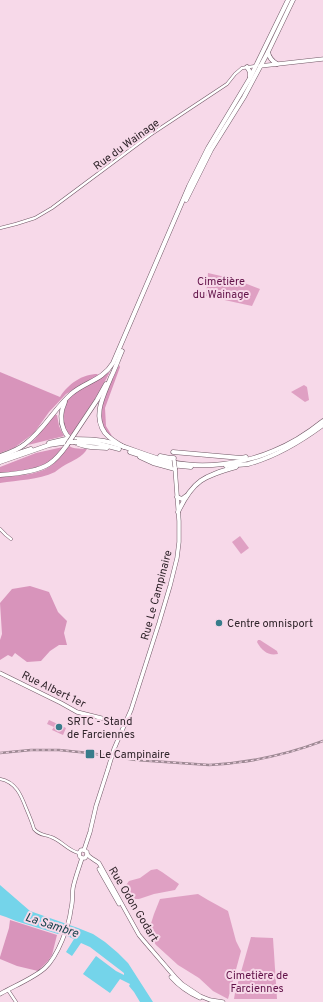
<svg xmlns="http://www.w3.org/2000/svg" width="323" height="1002" viewBox="0 0 323 1002" font-family="Overpass,sans-serif">
<style>
.green{fill:#dfa0c3}
.forest{fill:#d894bb}
.water{fill:#74d4ea}
.lines{fill:none;stroke-linecap:round;stroke-linejoin:round}
.minor-casing{stroke:#715866;stroke-width:3.5}
.major-casing{stroke:#715866;stroke-width:4.5}
.highway-casing{stroke:#715866;stroke-width:5}
.minor{stroke:#fff;stroke-width:2.5}
.major{stroke:#fff;stroke-width:3.5}
.highway{stroke:#fff;stroke-width:4}
.rail-casing{stroke:#9d8893;stroke-width:2.5}
.rail{stroke:#f7d9e9;stroke-width:1;stroke-dasharray:3;stroke-linecap:butt}
.major-bridge-casing{stroke:#715866;stroke-width:4.5;stroke-linecap:butt}
.highway-bridge-casing{stroke:#715866;stroke-width:5;stroke-linecap:butt}
.major-bridge{stroke:#fff;stroke-width:3.5}
.highway-bridge{stroke:#fff;stroke-width:4}
.poi-dot{fill:#387c8b;stroke:#f7d9e9;stroke-width:1.5}
.labels{text-anchor:middle;stroke-width:4;stroke-linejoin:round;paint-order:stroke}
.street-label{font-size:11px;fill:#30252b;stroke:#f7d9e9}
.park-label{font-size:11px;fill:#621349;stroke:#f7d9e9}
.poi-label{font-size:11px;fill:#30252b;stroke:#f7d9e9;text-anchor:start}
.water-label{font-size:12px;font-style:italic;fill:#15414b;stroke:#f7d9e9}
</style>
<rect width="100%" height="100%" fill="#f7d9e9"/>
<!-- green -->
<g class="green">
<polygon points="208,273 234,279 260,289 252,306 206,296"/>
<polygon points="304,385 307,387 309,400 305,402 291,392"/>
<polygon points="240,536 249,548 241,554 232,542"/>
<path d="M258,640H260L277,651L278,654C268,656 262,651 257,642Z"/>
<polygon points="49,720 66,728 63,735 52,730 54,727 47,724"/>
<polygon points="157,869 162,872 179,884 175,890 154,894 139,899 129,899 124,888 129,881 140,878 151,870"/>
<polygon points="198,894 208,900 228,911 236,941 241,951 228,999 213,991 199,978 178,965 156,945 148,933 154,914 160,899"/>
<polygon points="251,937 273,938 277,999 234,999 235,993"/>
</g>
<!-- forest -->
<g class="forest">
<path d="M119,365L120,367L105,408L106,426L112,436C88,420 111,385 119,365Z"/>
<path d="M0,372L60,397C68,384 82,374 98,374L96,377L66,394L49,412L34,433L14,448L0,453Z"/>
<polygon points="110,372 98,394 71,435 66,432 62,421 67,400 81,387"/>
<polygon points="54,415 57,415 59,426 64,436 28,445 35,439"/>
<path d="M69,446C75,450 81,448 87,449C83,457 72,461 65,465C61,467 58,470 55,472C38,480 18,480 0,483V477C15,476 37,475 49,467C57,462 63,453 69,446Z"/>
<path d="M63,447C59,451 55,457 50,461C39,469 13,472 0,473V467L36,453Z"/>
<polygon points="30,586 49,592 58,612 67,621 64,633 67,645 59,645 50,651 41,661 27,662 15,653 12,657 8,655 0,660 0,640 2,634 0,603 12,589"/>
<polygon points="10,920 57,935 52,955 48,961 38,971 17,966 0,959 0,957 9,928"/>
</g>
<!-- water -->
<polygon class="water" points="0,885 30,911 78,928 93,934 105,942 118,953 128,963 153,1002 140,1002 134,992 129,986 130,984 120,979 110,993 83,974 96,956 116,971 124,975 124,973 90,947 81,943 72,956 66,952 74,939 60,933 58,934 16,921 6,917 0,915"/>
<g class="lines">
<defs>
<g id="minor">
<polyline points="0,228 16,224 35,218 52,208 150,135 227,84 235,74 242,68 256,66"/>
<polyline points="0,529 6,535 11,539"/>
<path d="M0,779C16,782 21,795 26,808C29,815 32,822 34,829C40,836 44,834 51,837C61,840 68,851 79,853"/>
<polyline points="8,990 16,1002"/>
</g>
<g id="major">
<polyline points="260,66 323,59"/>
<polyline points="0,673 61,703 77,712 125,724"/>
<polyline points="120,735 131,710 159,623 170,586 177,558 179,542 179,521 175,468"/>
<polyline points="84,850 90,832 96,806 108,769"/>
<path d="M87,854C90,858 95,860 99,863L139,935L144,941L175,977L182,984L200,996L210,1000L223,1002"/>
<polyline points="82,858 80,857 79,853 81,850 84,850"/>
<polyline points="99,869 119,904"/>
<path d="M171,977C179,986 189,993 200,998"/>
<path d="M0,994C14,986 34,978 45,968C58,956 69,926 71,909C73,902 72,895 73,888C75,878 79,868 82,858H85L87,855V852L84,850"/>
</g>
<g id="highway">
<path d="M268,52C269,58 272,61 277,64"/>
<polyline points="247,67 250,72 250,77"/>
<polyline points="186,200 211,150 244,97 268,52 293,0"/>
<path d="M122,351C118,360 115,369 111,377C104,395 92,415 105,433C110,439 117,443 124,447"/>
<path d="M65,402C56,421 64,442 85,446C93,448 100,447 107,448"/>
<polyline points="73,436 97,400 106,384"/>
<path d="M73,439C84,439 94,439 104,441C127,446 148,457 171,462C204,469 243,464 273,451C291,444 308,433 323,421"/>
<polyline points="77,442 96,443 119,449"/>
<polyline points="49,443 66,439"/>
<polyline points="130,452 170,465 191,467"/>
<polyline points="173,452 241,458 246,457"/>
<path d="M0,456C9,453 18,450 25,444C44,430 54,409 71,394C86,381 102,381 113,363L189,186L208,148L250,78L288,0"/>
<polyline points="160,456 170,458 174,458"/>
<polyline points="140,457 153,463 175,469"/>
<polyline points="0,459 31,449"/>
<polyline points="0,462 49,445 69,442"/>
<path d="M226,466C233,465 240,465 248,464C275,457 300,442 323,425"/>
<path d="M0,475C15,474 37,472 49,464C57,459 62,452 67,445"/>
<polyline points="177,497 182,499 186,496"/>
<path d="M178,512C193,480 204,476 236,467"/>
</g>
</defs>
<!-- minor casing -->
<use href="#minor" class="minor-casing"/>
<!-- major casing -->
<use href="#major" class="major-casing"/>
<!-- highway casing -->
<use href="#highway" class="highway-casing"/>
<!-- minor -->
<use href="#minor" class="minor"/>
<!-- major -->
<use href="#major" class="major"/>
<!-- highway -->
<use href="#highway" class="highway"/>
<defs>
<path id="rail" d="M0,753L31,750H59L89,753L136,760L209,765C249,763 286,755 323,741"/>
</defs>
<!-- rail casing -->
<use href="#rail" class="rail-casing"/>
<!-- rail -->
<use href="#rail" class="rail"/>
<defs>
<g id="major-bridge">
<polyline points="174,460 175,467"/>
<polyline points="108,769 114,749 120,735"/>
</g>
<g id="highway-bridge">
<polyline points="69,442 77,442"/>
<polyline points="67,445 73,436"/>
</g>
</defs>
<!-- major-bridge casing -->
<use href="#major-bridge" class="major-bridge-casing"/>
<!-- highway-bridge casing -->
<use href="#highway-bridge" class="highway-bridge-casing"/>
<!-- major-bridge -->
<use href="#major-bridge" class="major-bridge"/>
<!-- highway-bridge -->
<use href="#highway-bridge" class="highway-bridge"/>
</g>
<!-- markers -->
<g class="poi-dot">
<circle cx="219" cy="623" r="4"/>
<circle cx="59" cy="727" r="4"/>
<rect x="85" y="749" width="10" height="10" rx="2"/>
</g>
<g class="labels">
<!-- street labels -->
<g class="street-label">
<text transform="translate(126 144) rotate(-36)" y="4">Rue du Wainage</text>
<text transform="translate(156 595) rotate(-75)" y="4">Rue Le Campinaire</text>
<text transform="translate(54 689) rotate(26)" y="4">Rue Albert 1er</text>
<text transform="translate(134 904) rotate(59)" y="4">Rue Odon Godart</text>
</g>
<!-- park labels -->
<g class="park-label">
<text x="221" y="285">Cimetière<tspan x="221" dy="13">du Wainage</tspan></text>
<text x="257" y="979">Cimetière de<tspan x="257" dy="13">Farciennes</tspan></text>
</g>
<!-- poi labels -->
<g class="poi-label">
<text x="227" y="627">Centre omnisport</text>
<text x="67" y="725">SRTC - Stand<tspan x="67" dy="13">de Farciennes</tspan></text>
<text x="99" y="758">Le Campinaire</text>
</g>
<!-- water labels -->
<g class="water-label">
<text transform="translate(52 925) rotate(18)" y="4">La Sambre</text>
</g>
</g>
</svg>
